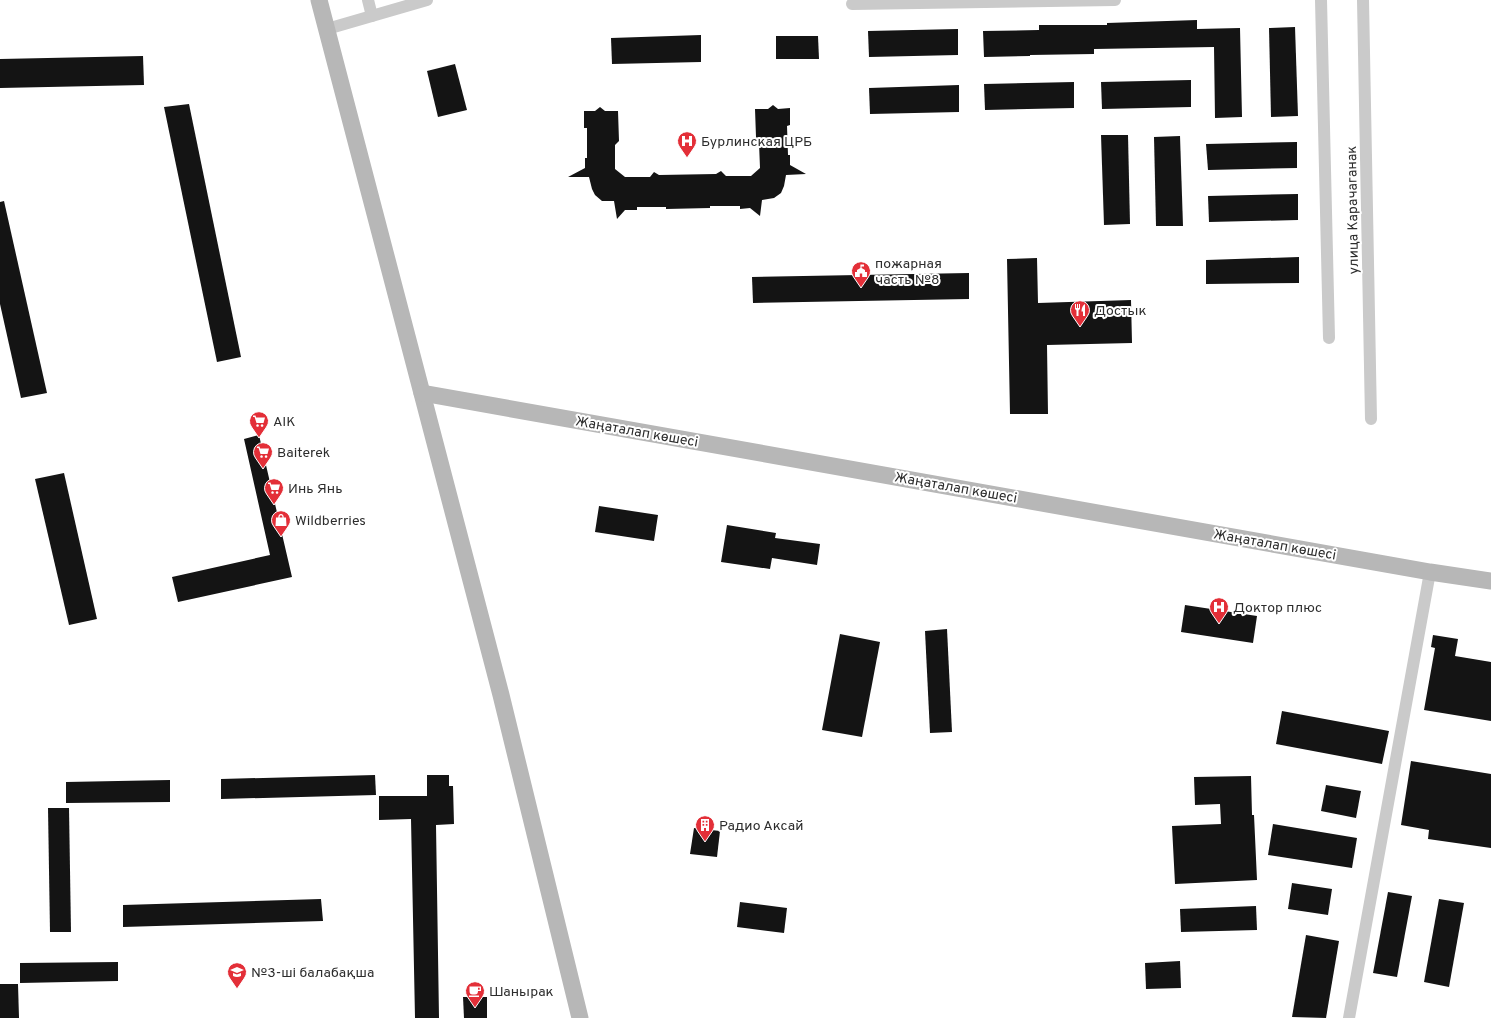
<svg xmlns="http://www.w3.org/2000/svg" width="1491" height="1018" viewBox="0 0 1491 1018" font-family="Overpass,sans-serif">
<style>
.building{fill:#141414}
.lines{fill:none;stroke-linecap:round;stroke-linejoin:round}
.minor{stroke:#cacaca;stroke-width:12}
.secondary{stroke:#b7b7b7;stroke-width:17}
.labels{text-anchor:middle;stroke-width:4;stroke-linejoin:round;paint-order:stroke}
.poi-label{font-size:14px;fill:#2d2d2d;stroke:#fff;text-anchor:start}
.street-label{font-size:14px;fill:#2d2d2d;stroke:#fff}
</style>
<rect width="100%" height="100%" fill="#fff"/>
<!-- building -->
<g class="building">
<polygon points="1197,20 1197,29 1240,28 1242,117 1215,118 1214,47 1094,49 1094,54 1030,55 1030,56 984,57 983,31 1039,30 1039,25 1107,25 1107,23"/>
<polygon points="1295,27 1298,116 1271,117 1269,28"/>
<polygon points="958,29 958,55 869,57 868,31"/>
<polygon points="701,35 701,62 612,64 611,38"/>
<polygon points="776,36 818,36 819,59 776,59"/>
<polygon points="143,56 144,85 0,88 0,59"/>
<polygon points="455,64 467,110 438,117 427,71"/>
<polygon points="1191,80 1191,107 1102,109 1101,82"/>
<polygon points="1074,82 1074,108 985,110 984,84"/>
<polygon points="959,85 959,112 870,114 869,88"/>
<polygon points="189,104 241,357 217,362 164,107"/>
<polygon points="773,105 778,109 790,108 790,125 787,126 788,155 790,155 790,165 806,174 786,175 784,186 781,193 774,198 762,200 760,216 750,208 740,209 740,206 710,206 710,208 666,209 666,207 637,207 637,210 625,210 617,219 614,201 602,201 595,195 592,189 589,177 568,177 585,168 585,158 587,158 587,128 584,128 584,111 595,111 600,107 605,111 618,111 619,141 615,145 615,169 625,177 650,177 654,172 659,175 716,174 721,171 726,176 751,176 760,168 759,143 756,137 755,109 768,109"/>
<polygon points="1101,135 1128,135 1130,224 1104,225"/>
<polygon points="1180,136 1183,226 1156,226 1154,137"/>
<polygon points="1297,142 1297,168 1208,170 1206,144"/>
<polygon points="1298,194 1298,220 1209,222 1208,196"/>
<polygon points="4,201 47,393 21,398 0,304 0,202"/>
<polygon points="1299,257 1299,283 1206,284 1206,260"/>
<polygon points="1037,258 1038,303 1131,300 1132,343 1047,345 1048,414 1010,414 1007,259"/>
<polygon points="969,273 969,299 753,303 752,277"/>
<polygon points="259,435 292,577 178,602 172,577 270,555 244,439"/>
<polygon points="64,473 97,619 69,625 35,479"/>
<polygon points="599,506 658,515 654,541 595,532"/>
<polygon points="727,525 776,533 775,538 820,544 817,565 772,558 770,569 721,562"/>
<polygon points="1185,605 1257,616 1253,643 1181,632"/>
<polygon points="947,629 952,732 930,733 925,631"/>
<polygon points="840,634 880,642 862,737 822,730"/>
<polygon points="1433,635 1458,639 1455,656 1491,662 1491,721 1424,710 1435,648 1431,647"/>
<polygon points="1282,711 1389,731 1382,764 1276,744"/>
<polygon points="1411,761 1491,774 1491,848 1428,839 1429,830 1401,825"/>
<polygon points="375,775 376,795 221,799 221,779"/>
<polygon points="427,775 449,775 449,786 453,786 454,824 436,825 439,1018 415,1018 411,819 379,820 379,796 427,796"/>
<polygon points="1251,776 1252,815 1254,815 1257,880 1175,884 1172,826 1221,824 1220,804 1195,805 1194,777"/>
<polygon points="170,780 170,802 66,803 66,782"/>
<polygon points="1326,785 1361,791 1356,818 1321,811"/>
<polygon points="48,808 69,808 71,932 50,932"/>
<polygon points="1273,824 1357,838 1352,868 1268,855"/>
<polygon points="694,828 720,831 717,857 690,854"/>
<polygon points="1292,883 1332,889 1328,915 1288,909"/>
<polygon points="1388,892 1412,896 1397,977 1373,973"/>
<polygon points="321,899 323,921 123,927 123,905"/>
<polygon points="1439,899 1464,903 1449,987 1424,982"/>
<polygon points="740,902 787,908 784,933 737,927"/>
<polygon points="1256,906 1257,930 1181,932 1180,909"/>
<polygon points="1306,935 1339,941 1326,1018 1292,1017"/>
<polygon points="1180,961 1181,988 1146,989 1145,963"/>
<polygon points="118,962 118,981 20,983 20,963"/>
<polygon points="0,984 18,984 19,1018 0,1018"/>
<polygon points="463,997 487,997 487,1018 464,1018"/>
</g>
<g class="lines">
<!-- minor -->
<g class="minor">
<polyline points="368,0 372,16"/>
<polyline points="1321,0 1329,338"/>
<polyline points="1363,0 1371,419"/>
<polyline points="852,4 1115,0"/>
<polyline points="327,29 427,0"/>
<polyline points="1349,1018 1430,572"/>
</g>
<!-- secondary -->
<g class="secondary">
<polyline points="319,0 501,695 580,1018"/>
<polyline points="422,393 1430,572 1491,581"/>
</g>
</g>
<!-- icons -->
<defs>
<symbol id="hospital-pin" viewBox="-11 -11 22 30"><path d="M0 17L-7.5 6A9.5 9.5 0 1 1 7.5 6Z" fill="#e32f38" stroke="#fff"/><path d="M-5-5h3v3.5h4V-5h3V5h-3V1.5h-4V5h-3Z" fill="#fff"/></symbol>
<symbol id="civic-pin" viewBox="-11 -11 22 30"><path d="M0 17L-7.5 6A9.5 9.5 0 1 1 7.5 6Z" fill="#e32f38" stroke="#fff"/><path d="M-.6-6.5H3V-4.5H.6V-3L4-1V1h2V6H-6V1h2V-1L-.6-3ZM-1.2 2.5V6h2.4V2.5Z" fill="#fff"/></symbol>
<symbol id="restaurant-pin" viewBox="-11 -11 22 30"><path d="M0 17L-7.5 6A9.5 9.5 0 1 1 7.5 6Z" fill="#e32f38" stroke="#fff"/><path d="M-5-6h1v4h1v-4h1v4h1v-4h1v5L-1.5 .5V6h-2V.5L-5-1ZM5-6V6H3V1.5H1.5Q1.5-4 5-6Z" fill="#fff"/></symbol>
<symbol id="supermarket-pin" viewBox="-11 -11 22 30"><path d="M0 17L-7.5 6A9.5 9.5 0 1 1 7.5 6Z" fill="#e32f38" stroke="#fff"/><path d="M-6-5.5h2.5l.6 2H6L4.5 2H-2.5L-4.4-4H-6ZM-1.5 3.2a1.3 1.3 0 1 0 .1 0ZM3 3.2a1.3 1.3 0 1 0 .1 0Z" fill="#fff"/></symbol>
<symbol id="shop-pin" viewBox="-11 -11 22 30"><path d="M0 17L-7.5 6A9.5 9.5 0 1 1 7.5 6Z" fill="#e32f38" stroke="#fff"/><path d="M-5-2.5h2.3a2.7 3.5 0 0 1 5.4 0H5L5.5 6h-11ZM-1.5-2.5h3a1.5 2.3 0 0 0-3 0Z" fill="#fff"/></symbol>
<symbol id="building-pin" viewBox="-11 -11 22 30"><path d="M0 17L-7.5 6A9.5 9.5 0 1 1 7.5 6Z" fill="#e32f38" stroke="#fff"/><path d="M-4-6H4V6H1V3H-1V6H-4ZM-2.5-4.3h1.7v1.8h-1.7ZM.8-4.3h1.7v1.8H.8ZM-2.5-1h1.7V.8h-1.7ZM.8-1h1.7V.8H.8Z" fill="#fff"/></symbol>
<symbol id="school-pin" viewBox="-11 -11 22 30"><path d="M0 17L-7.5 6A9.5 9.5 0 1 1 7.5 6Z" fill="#e32f38" stroke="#fff"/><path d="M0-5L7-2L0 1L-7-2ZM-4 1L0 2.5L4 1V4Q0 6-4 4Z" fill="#fff"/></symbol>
<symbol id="cafe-pin" viewBox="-11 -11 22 30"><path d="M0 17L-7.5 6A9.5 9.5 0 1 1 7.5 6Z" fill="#e32f38" stroke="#fff"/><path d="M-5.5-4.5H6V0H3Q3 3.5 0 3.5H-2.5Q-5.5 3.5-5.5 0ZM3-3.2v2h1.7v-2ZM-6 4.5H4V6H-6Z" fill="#fff"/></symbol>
</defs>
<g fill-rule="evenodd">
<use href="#hospital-pin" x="676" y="130" width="22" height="30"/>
<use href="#civic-pin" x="850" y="260" width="22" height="30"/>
<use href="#restaurant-pin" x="1069" y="299" width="22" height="30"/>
<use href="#supermarket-pin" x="248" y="410" width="22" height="30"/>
<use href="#supermarket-pin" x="252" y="441" width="22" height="30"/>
<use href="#supermarket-pin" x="263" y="477" width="22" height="30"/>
<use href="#shop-pin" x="270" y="509" width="22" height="30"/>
<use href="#hospital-pin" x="1208" y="596" width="22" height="30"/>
<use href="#building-pin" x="694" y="814" width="22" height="30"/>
<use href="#school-pin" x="226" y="961" width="22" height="30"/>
<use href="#cafe-pin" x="464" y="980" width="22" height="30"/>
</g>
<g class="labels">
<!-- poi labels -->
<g class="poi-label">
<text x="701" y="146">Бурлинская ЦРБ</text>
<text x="875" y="268">пожарная<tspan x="875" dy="16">часть №8</tspan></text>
<text x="1094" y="315">Достык</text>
<text x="273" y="426">AIK</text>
<text x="277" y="457">Baiterek</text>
<text x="288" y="493">Инь Янь</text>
<text x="295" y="525">Wildberries</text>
<text x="1233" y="612">Доктор плюс</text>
<text x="719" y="830">Радио Аксай</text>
<text x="251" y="977">№3-ші балабақша</text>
<text x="489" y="996">Шанырак</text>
</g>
<!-- street labels -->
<g class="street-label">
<text transform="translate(1352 210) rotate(-91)" y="5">улица Карачаганак</text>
<text transform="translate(637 431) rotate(10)" y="5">Жаңаталап көшесі</text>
<text transform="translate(956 487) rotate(10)" y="5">Жаңаталап көшесі</text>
<text transform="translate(1275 544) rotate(10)" y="5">Жаңаталап көшесі</text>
</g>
</g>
</svg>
